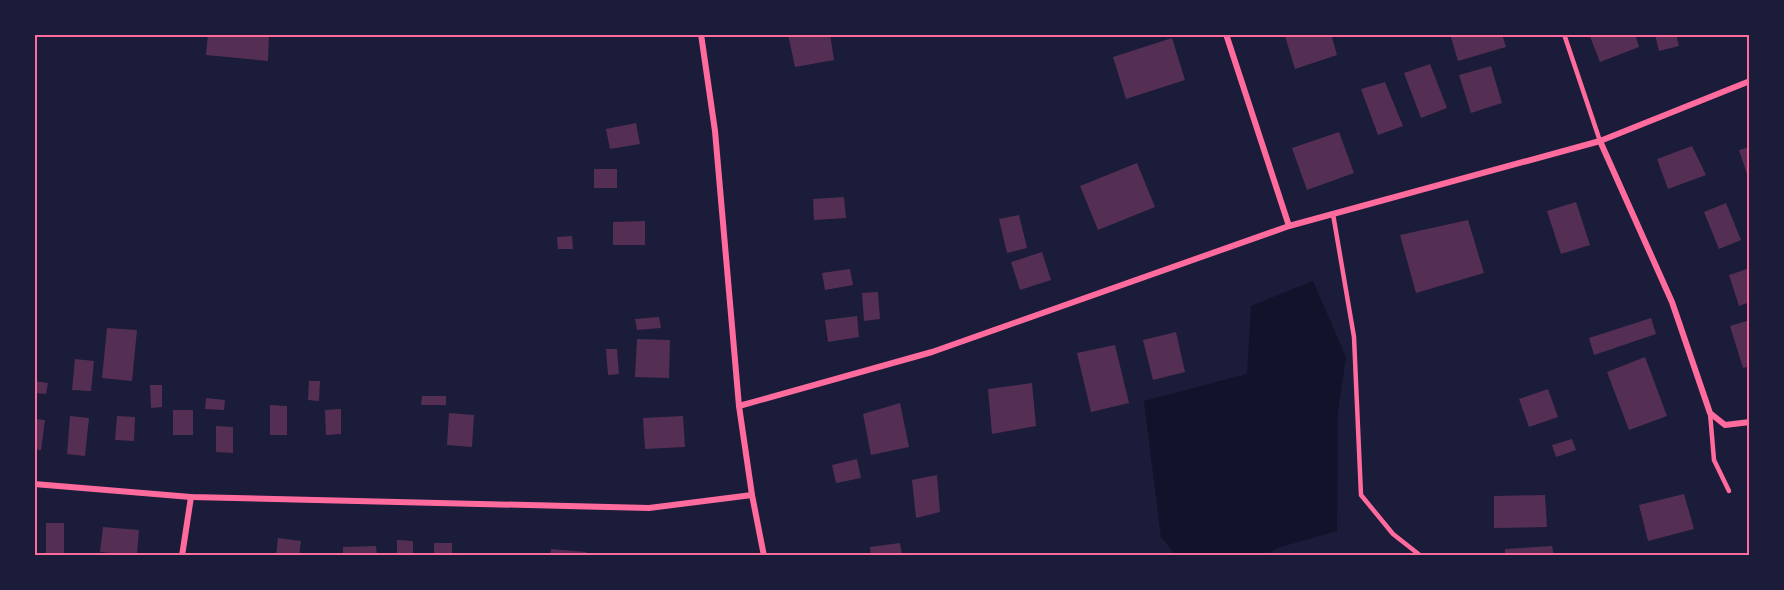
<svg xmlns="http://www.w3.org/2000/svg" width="1784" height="590" viewBox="0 0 1784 590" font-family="'Playfair Display',serif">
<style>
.water{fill:#12122b}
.building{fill:#542f53}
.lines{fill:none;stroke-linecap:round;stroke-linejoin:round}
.service{stroke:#ff6b9d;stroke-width:4.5}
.minor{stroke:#ff6b9d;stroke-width:6}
.neatline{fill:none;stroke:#ff6b9d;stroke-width:2}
</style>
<rect width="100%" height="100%" fill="#1b1b3a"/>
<!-- water -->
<polygon class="water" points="1313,281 1346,357 1338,411 1337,531 1277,548 1267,555 1176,555 1161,537 1144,401 1247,374 1251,306"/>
<!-- building -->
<g class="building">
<polygon points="208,34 269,34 268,61 206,55"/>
<polygon points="788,34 830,34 834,60 795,67"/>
<polygon points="1292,34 1331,34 1337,55 1295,69 1285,36"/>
<polygon points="1450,34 1502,34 1506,47 1458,61"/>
<polygon points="1589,34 1635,34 1639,47 1600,62"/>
<polygon points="1655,34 1676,34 1679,46 1659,51"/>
<polygon points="1172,38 1185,80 1126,99 1113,57"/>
<polygon points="1430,64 1447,108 1421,118 1404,73"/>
<polygon points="1491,66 1502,103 1471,113 1459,75"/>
<polygon points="1385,82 1403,126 1378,135 1361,89"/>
<polygon points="636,123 640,144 610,149 606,129"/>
<polygon points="1339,132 1354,173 1307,190 1292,148"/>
<polygon points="1692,146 1706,175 1668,189 1657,159"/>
<polygon points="1750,147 1750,176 1748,177 1739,150"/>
<polygon points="1137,163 1155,207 1098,230 1080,186"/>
<rect x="594" y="169" width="23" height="19"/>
<polygon points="844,197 846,218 814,220 813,199"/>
<polygon points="1576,202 1590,245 1561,254 1547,211"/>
<polygon points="1726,203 1741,240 1719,249 1704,212"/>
<polygon points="1019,215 1027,248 1007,253 999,219"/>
<polygon points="1468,220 1484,273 1416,293 1400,235"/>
<polygon points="645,221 645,245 613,245 613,222"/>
<polygon points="572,236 573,249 558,249 557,237"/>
<polygon points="1042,252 1051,280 1020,290 1011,262"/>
<polygon points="1750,268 1750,302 1739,306 1729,275"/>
<polygon points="850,269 853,285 825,290 822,273"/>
<polygon points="878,292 880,319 864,321 862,293"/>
<polygon points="857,316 859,337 828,342 825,320"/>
<polygon points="659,317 661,328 637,330 635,319"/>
<polygon points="1651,318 1656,334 1594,355 1589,338"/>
<polygon points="1750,320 1750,366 1743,368 1730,326"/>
<polygon points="107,328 137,330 132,381 102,378"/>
<polygon points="1176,332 1185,372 1153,380 1143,340"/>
<polygon points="637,339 670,340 669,378 635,377"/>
<polygon points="1115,345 1129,403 1091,412 1077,353"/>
<polygon points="606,349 617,349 619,374 608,375"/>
<polygon points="1645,357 1667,416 1629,430 1607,372"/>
<polygon points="75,359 94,361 91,391 72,390"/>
<polygon points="34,381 48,383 46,394 34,393"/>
<polygon points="309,381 320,381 319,401 308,400"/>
<polygon points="1032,383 1036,426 992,434 988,389"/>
<polygon points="150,385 162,385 162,407 151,408"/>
<polygon points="1548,389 1558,417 1529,427 1519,399"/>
<polygon points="422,396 446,396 446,405 421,405"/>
<polygon points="206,398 225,400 224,410 205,409"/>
<polygon points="900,403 909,447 871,455 863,414"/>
<polygon points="270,405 287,406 287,435 270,435"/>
<polygon points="341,409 341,434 326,435 325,410"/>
<rect x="173" y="410" width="20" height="25"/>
<polygon points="449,413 474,415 472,447 447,445"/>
<polygon points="70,416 89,418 85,456 67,454"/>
<polygon points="117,416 135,417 134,441 115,440"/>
<polygon points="683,416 685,447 645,449 643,418"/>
<polygon points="34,419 45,420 41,450 34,449"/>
<polygon points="216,426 233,427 233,453 216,452"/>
<polygon points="1572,439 1576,450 1556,457 1552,445"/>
<polygon points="857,459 861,478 836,483 832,465"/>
<polygon points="937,475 940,512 916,518 912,480"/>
<polygon points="1684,494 1694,529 1648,541 1639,505"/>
<polygon points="1545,495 1547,527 1494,528 1494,496"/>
<polygon points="46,523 64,523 64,555 46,556"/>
<polygon points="103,527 139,530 137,555 100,552"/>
<polygon points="278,538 301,541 299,556 276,556"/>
<polygon points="397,540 413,541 413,556 397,556"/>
<rect x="434" y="543" width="18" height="13"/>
<polygon points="900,543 902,556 871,556 870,547"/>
<polygon points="376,546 377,556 343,556 343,547"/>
<polygon points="1552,546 1554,556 1505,556 1505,549"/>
<polygon points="551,549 586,552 586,556 550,556"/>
</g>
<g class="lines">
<!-- service -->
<g class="service">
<polyline points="1564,34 1600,141"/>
<polyline points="1333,214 1354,337 1361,495 1393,534 1421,556"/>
<polyline points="1710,413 1714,460 1729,491"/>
</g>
<!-- minor -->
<g class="minor">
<polyline points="701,34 715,131 739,406 752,495 764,556"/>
<polyline points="1226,34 1289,226"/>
<polyline points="1600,141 1672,302 1710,413 1725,425 1750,422"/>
<polyline points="739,406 932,352 1289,226 1600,141 1750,81"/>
<polyline points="34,484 191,497 649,508 752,495"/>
<polyline points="182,556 191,497"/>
</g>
</g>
<!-- border -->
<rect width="1784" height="590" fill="none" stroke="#1b1b3a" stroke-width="72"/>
<rect x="36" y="36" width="1712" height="518" class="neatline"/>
</svg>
